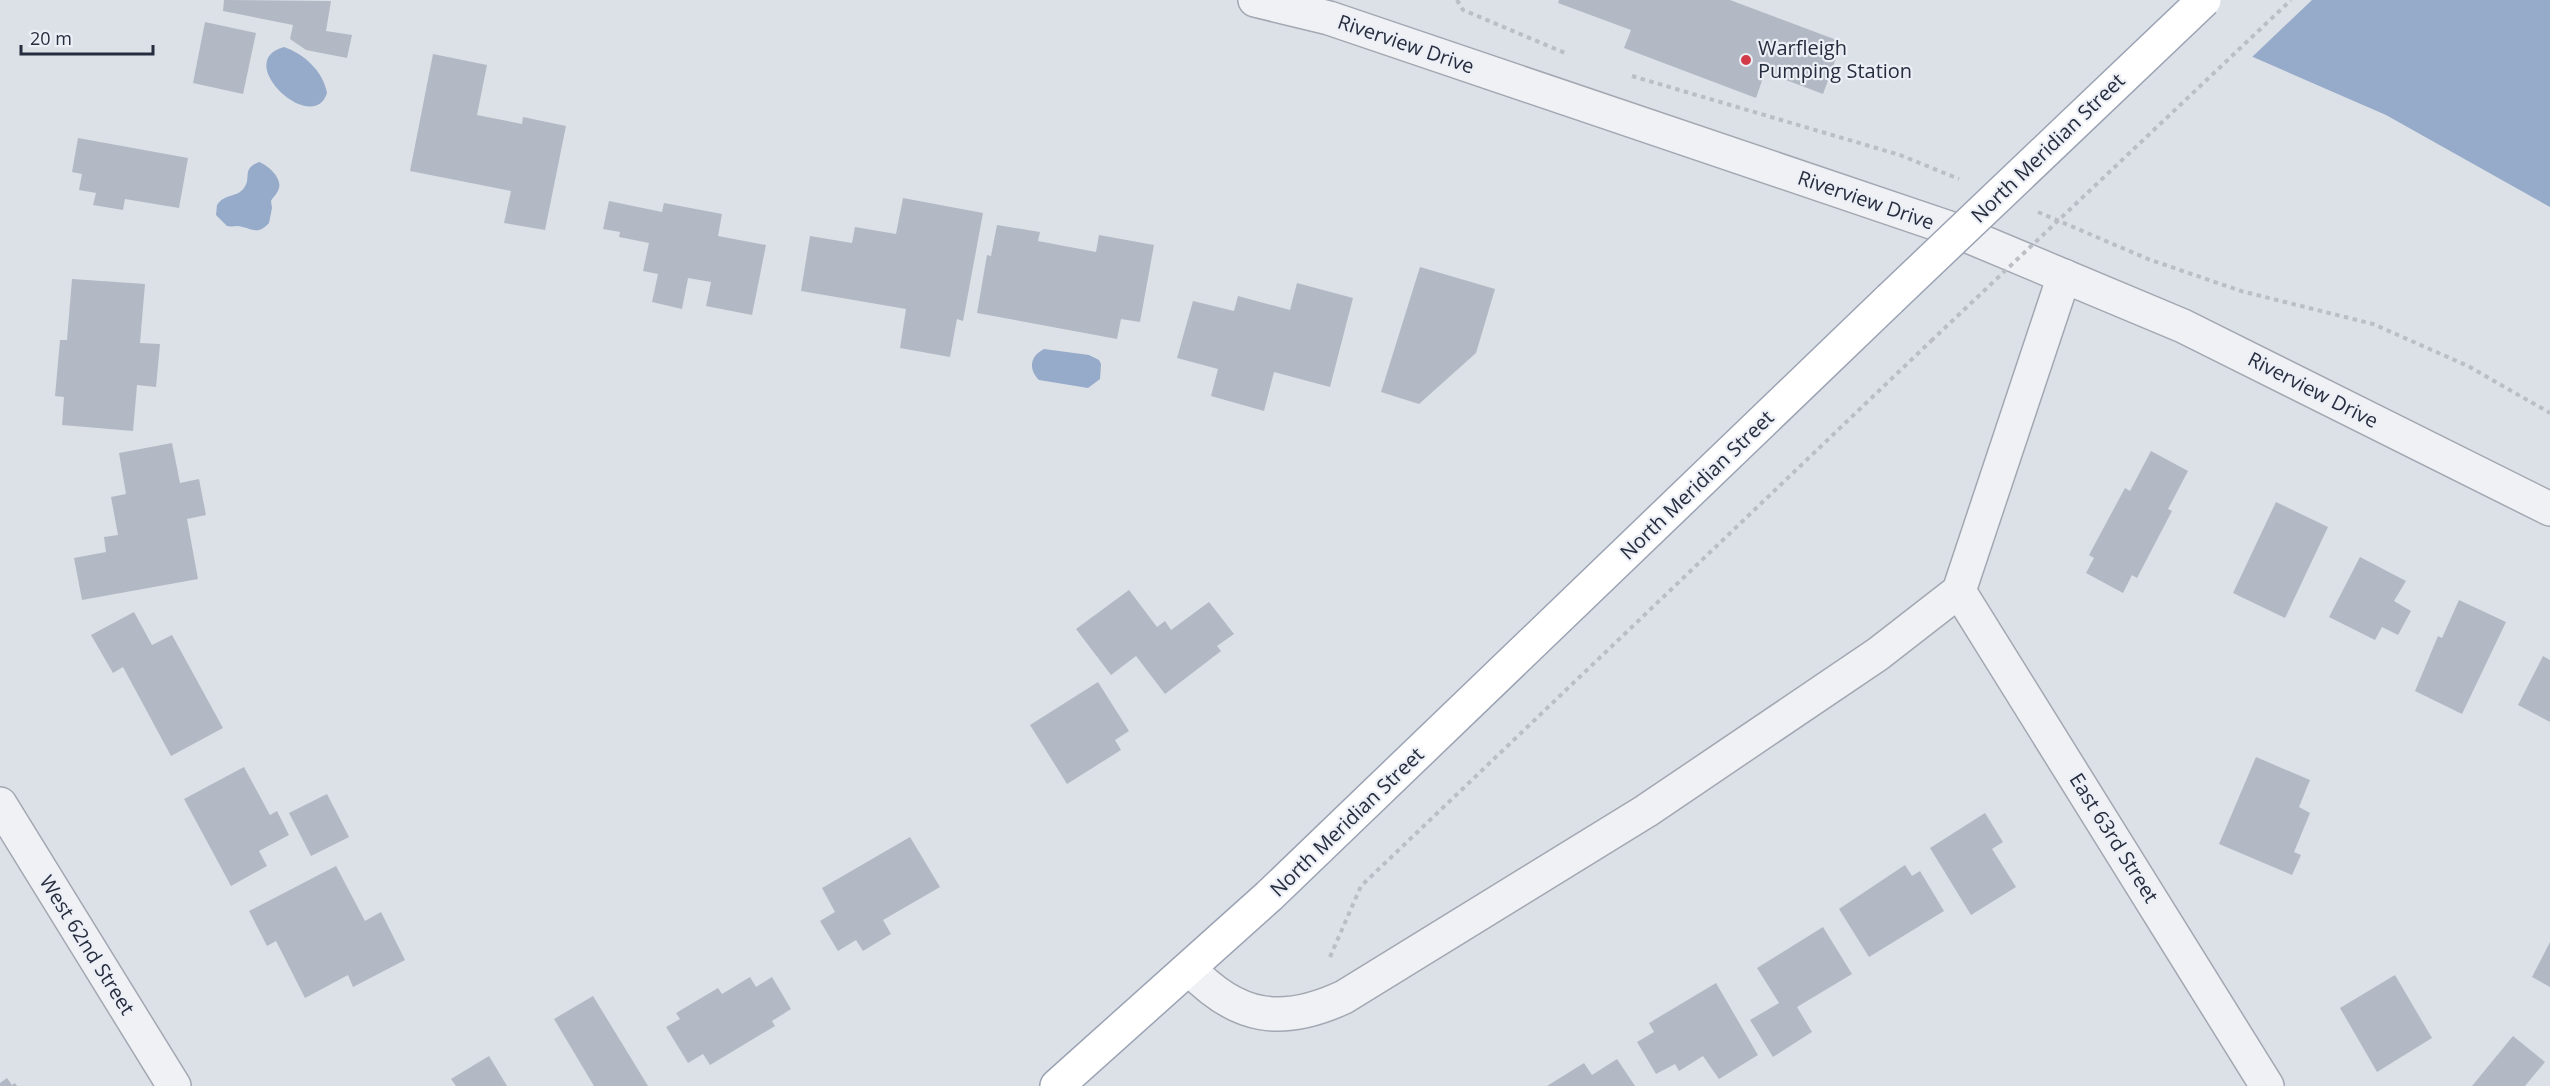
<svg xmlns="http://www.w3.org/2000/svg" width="2550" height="1086" viewBox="0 0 2550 1086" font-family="'Open Sans',sans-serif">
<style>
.water{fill:#96abc9}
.pier{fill:#dce0e7}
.building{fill:#b3b9c4}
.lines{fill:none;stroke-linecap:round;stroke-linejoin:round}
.minor-casing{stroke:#a2a7b1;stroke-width:36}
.major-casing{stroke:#9ba3b3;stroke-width:36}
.path{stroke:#bbbec5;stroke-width:4;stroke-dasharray:4.5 4.5;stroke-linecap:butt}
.minor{stroke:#eff1f5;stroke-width:33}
.major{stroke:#fff;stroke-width:33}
.major-bridge-casing{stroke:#9ba3b3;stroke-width:36;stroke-linecap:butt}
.path-bridge{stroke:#bbbec5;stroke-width:4;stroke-dasharray:4.5 4.5;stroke-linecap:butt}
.major-bridge{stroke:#fff;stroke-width:33}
.poi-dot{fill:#d23c49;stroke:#eceff5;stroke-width:2}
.labels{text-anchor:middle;stroke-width:4.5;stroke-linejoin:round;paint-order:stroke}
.street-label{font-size:20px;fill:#262d3e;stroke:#eceff5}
.poi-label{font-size:20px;fill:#262d3e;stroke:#eceff5;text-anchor:start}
</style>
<rect width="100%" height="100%" fill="#dce0e7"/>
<!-- water -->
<g class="water">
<polygon points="2122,0 2550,0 2550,207 2386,115"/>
<path d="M284,47C304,54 323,71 327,93C313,137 231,61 284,47Z"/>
<path d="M259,162C268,165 282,178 279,188C278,193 273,197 271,201L272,208L269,223C257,236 252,228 238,226C234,226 231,227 227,226L216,215L217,205C225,193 237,198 244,188C252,178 241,169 259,162Z"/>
<path d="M1044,349L1089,355L1099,360L1101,364L1100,379L1088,388L1039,380C1028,369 1030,356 1044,349Z"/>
</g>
<!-- pier -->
<polygon class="pier" points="2119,0 2312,0 2250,59"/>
<!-- building -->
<g class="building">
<polygon points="224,0 331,1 326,31 352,35 347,58 306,50 290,39 293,25 223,11"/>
<polygon points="1559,0 1730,0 1842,42 1823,94 1765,72 1756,98 1624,48 1631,30 1558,3"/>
<polygon points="205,22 256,33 243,94 193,83"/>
<polygon points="433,54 487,65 477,115 522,124 523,117 566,126 545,230 504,223 511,191 410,171"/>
<polygon points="78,138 188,158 179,208 125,199 123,210 93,205 96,193 79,190 82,174 72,172"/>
<polygon points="903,198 983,213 963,321 957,319 950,357 900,348 906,309 801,291 810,236 852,243 855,227 896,234"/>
<polygon points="609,201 662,212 664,203 722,214 718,236 766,245 752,315 706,306 711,282 688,278 682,309 652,302 658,274 643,271 649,243 619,237 620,232 603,229"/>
<polygon points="997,225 1040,232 1038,241 1096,252 1099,235 1154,245 1140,322 1121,319 1117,339 977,313 987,255 991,256"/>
<polygon points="1420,267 1495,289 1476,353 1419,404 1381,392"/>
<polygon points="72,279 145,284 140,343 160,344 156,387 137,385 133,431 62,425 64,397 55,396 60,340 67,340"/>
<polygon points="1297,283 1353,298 1330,387 1274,372 1264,411 1211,396 1218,369 1177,358 1193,301 1234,311 1238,296 1290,310"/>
<polygon points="172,443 180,483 199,479 206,515 187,519 198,579 82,600 74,558 106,552 104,537 118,535 111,497 126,494 119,453"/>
<polygon points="2151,451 2188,471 2168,509 2172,511 2137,578 2132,575 2123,593 2086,573 2094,558 2089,555 2125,488 2130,491"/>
<polygon points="2276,502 2328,527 2285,618 2233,593"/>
<polygon points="2360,557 2406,581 2394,601 2411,611 2398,635 2382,627 2375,640 2329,617"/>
<polygon points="1129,590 1157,627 1165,621 1171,630 1209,602 1234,634 1217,646 1221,651 1165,694 1136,656 1111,675 1076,629"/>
<polygon points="2459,600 2506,622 2462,714 2415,691 2438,636 2442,638"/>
<polygon points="134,612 152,645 172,635 223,728 171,756 123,667 113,673 91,635"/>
<polygon points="2543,656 2550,660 2550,722 2518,705"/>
<polygon points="1098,682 1129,731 1115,740 1121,750 1067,784 1030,725"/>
<polygon points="2256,757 2310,780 2299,807 2310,813 2294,852 2301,855 2292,875 2219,844"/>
<polygon points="244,767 270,815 277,811 289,835 259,851 267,866 231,886 184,799"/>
<polygon points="327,794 349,837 311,856 289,813"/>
<polygon points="1985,813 2003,842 1992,849 2016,887 1971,915 1930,848"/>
<polygon points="910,837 940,887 883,920 891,934 863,951 856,940 838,951 820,921 835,912 822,888"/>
<polygon points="1905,865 1912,876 1920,871 1944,911 1869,957 1839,909"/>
<polygon points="336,866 365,921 381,912 405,960 353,987 348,975 305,998 276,941 267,946 249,911"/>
<polygon points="1823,927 1852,974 1797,1007 1812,1032 1773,1057 1750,1020 1779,1003 1757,968"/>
<polygon points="2550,942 2550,987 2532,977"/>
<polygon points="2395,975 2432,1038 2377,1072 2340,1008"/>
<polygon points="750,977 756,987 772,977 791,1009 772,1021 775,1026 710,1065 703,1054 688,1063 666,1027 680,1019 676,1013 718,988 722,994"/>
<polygon points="1716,983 1758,1055 1719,1079 1703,1056 1679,1071 1675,1064 1656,1074 1637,1042 1654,1032 1649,1023"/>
<polygon points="593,996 648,1086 594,1086 554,1019"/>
<polygon points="2513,1036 2545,1062 2525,1086 2472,1086"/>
<polygon points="489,1056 507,1086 456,1086 451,1079"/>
<polygon points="1617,1059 1635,1086 1547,1086 1584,1063 1592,1075"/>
<polygon points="7,1078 12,1085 15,1083 17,1086 0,1086 0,1083"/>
</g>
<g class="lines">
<defs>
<g id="minor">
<polyline points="1255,0 1329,18 1949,228 2183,326 2550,509"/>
<polyline points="1959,591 2267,1086"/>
<polyline points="0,804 174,1086"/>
<path d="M1190,969C1237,1019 1282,1026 1344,997L1646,811L1878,654L1959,591L2064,276"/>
</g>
<polyline id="major" points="1057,1086 1269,896 1890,299"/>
</defs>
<!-- minor casing -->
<use href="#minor" class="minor-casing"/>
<!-- major casing -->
<use href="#major" class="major-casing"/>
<!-- path -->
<g class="path">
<polyline points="1457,0 1463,10 1565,53"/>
<polyline points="1632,76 1900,155 1959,179"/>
<polyline points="2038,212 2148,259 2241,291 2373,324 2468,366 2550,413"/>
<polyline points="1330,957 1361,886 1931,341"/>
</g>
<!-- minor -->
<use href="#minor" class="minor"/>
<!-- major -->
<use href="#major" class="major"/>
<defs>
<polyline id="major-bridge" points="1890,299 2204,0"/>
</defs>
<!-- major-bridge casing -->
<use href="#major-bridge" class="major-bridge-casing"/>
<!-- path-bridge -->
<polyline class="path-bridge" points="1931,341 2291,0"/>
<!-- major-bridge -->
<use href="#major-bridge" class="major-bridge"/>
</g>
<!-- markers -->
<circle class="poi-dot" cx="1746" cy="60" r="6"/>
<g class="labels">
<!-- street labels -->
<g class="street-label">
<text transform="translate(1406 44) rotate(19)" y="7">Riverview Drive</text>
<text transform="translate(2048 148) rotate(-44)" y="7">North Meridian Street</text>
<text transform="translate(1866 200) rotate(19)" y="7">Riverview Drive</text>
<text transform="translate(2313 390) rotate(27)" y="7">Riverview Drive</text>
<text transform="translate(1697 485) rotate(-44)" y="7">North Meridian Street</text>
<text transform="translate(1347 822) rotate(-44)" y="7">North Meridian Street</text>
<text transform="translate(2114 838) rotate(58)" y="7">East 63rd Street</text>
<text transform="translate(87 945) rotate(58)" y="7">West 62nd Street</text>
</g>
<!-- poi labels -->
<g class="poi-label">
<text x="1758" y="55">Warfleigh<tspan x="1758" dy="23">Pumping Station</tspan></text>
</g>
</g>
<!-- scale -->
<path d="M21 45v9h132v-9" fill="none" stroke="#262d3e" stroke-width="3"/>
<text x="30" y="45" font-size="18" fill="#262d3e" stroke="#eceff5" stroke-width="4.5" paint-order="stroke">20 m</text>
</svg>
